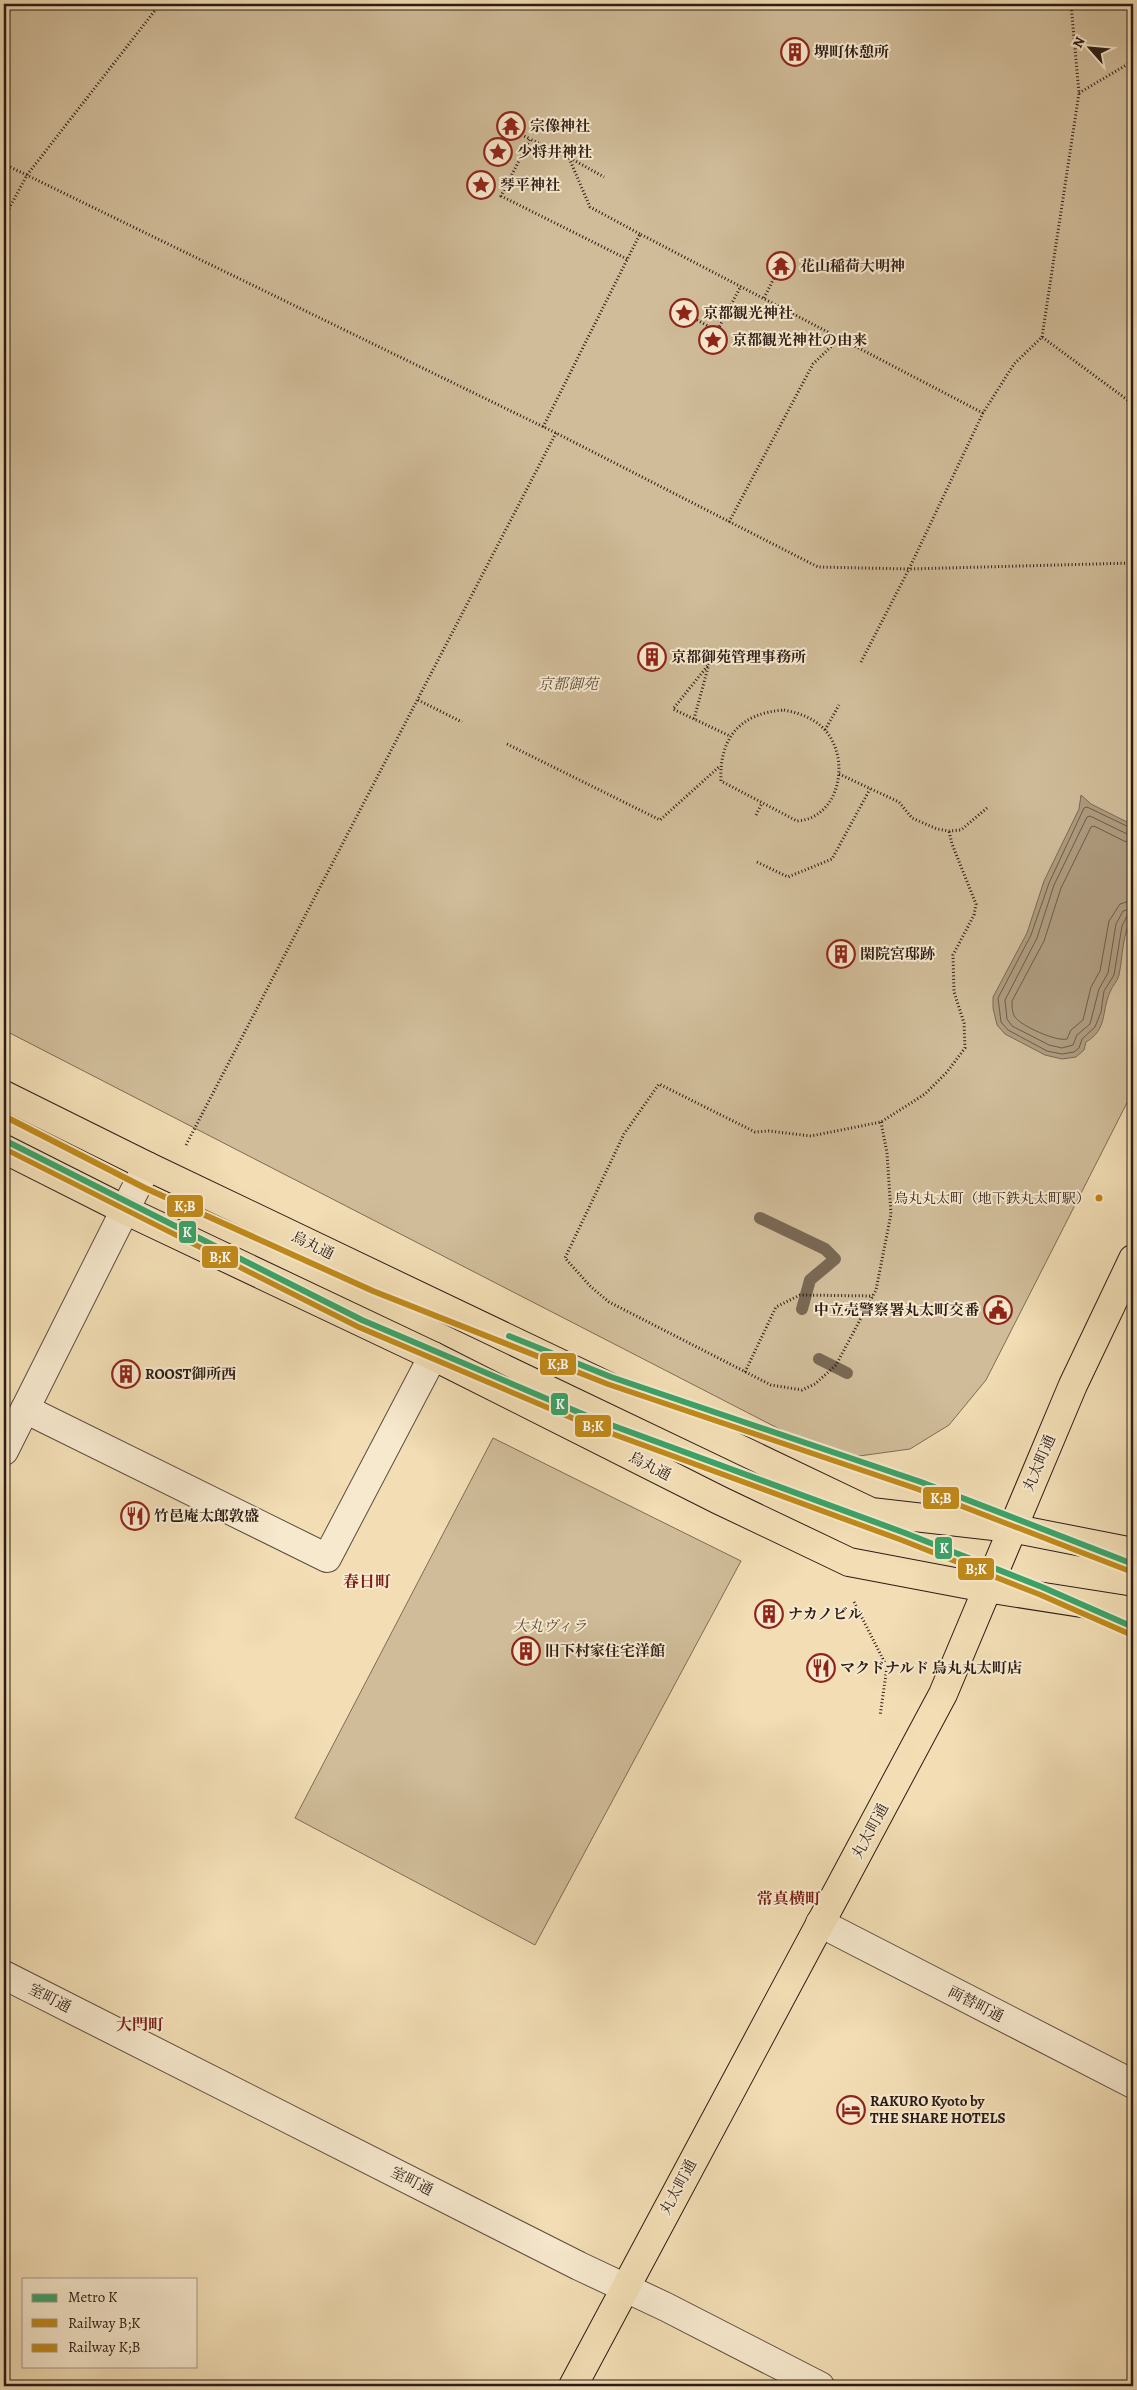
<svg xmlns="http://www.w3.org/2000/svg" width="1137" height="2390" viewBox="0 0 1137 2390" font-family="Alegreya,'Noto Serif JP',serif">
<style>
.green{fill:#d0bc99;stroke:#7e6c58}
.water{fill:#ae9b7e;stroke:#7a6854}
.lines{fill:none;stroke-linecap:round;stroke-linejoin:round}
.shore{stroke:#6c5c4a;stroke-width:1}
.stream{stroke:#7a6854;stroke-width:12}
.minor-casing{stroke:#5d4c3e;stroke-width:30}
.major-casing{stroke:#2b1c16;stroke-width:30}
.highway-casing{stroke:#2b1c16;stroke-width:30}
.path{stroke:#2b1c16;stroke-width:3;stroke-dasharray:1 2.5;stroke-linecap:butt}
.minor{stroke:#f7e9ce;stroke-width:28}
.major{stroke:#f2ddb4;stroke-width:28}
.highway{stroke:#f2ddb4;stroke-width:28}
.rail-1-casing{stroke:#f7e9ce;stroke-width:10}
.rail-2-casing{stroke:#f7e9ce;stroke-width:10}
.rail-1{stroke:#c18a19;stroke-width:6}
.rail-2{stroke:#c18a19;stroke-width:6}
.metro-1-casing{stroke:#f7e9ce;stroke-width:10}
.metro-1{stroke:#3aa468;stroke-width:6}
.bus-dot{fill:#c48406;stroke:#f7e9ce;stroke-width:2}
.labels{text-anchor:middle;stroke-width:4;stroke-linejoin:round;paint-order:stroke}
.bus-label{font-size:14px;fill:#2b1c16;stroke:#f7e9ce;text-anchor:end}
.poi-label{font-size:15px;font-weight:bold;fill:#2b1c16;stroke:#f7e9ce;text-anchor:start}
.park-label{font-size:15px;font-style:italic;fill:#5d4c3d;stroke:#f7e9ce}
.street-label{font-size:15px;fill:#2b1c16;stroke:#f7e9ce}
.neighbourhood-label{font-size:16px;font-weight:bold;fill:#7a1f14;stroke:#f7e9ce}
.line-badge{stroke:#f7e9ce;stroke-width:2}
.badge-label{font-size:14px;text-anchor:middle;font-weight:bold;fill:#fff}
</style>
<rect width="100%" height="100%" fill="#f2ddb4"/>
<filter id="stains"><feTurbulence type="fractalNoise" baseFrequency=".004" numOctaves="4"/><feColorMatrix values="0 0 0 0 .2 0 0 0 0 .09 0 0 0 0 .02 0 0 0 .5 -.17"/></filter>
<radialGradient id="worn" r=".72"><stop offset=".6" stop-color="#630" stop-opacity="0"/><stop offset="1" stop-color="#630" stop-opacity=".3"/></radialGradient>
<!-- green -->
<g class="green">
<polygon points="4,4 1133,4 1133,1091 986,1380 949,1425 910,1449 852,1457 826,1453 4,1030"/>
<polygon points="493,1438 741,1561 535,1945 295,1818"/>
</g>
<!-- water -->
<path class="water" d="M1081,795L1091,804L1133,825V916C1122,933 1123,956 1119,975C1118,981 1112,986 1110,992C1101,1012 1108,1029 1086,1042L1084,1050L1076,1057L1062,1059L1045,1055L1005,1034L997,1025L993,1008V997L1027,933L1044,881L1079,809Z"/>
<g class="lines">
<!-- shore -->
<g class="shore">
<polyline points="1133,829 1087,807 1084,808 1049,883 1031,935 998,998 1001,1022 1008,1030 1047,1051 1062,1054 1074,1052 1079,1048 1082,1039 1095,1027 1101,1012 1104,991 1114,975 1122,926 1127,916 1133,914"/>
<polyline points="1133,835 1127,834 1090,816 1087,817 1054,885 1037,938 1005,1000 1007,1019 1012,1026 1049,1045 1062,1048 1073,1045 1077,1035 1090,1024 1099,989 1108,973 1116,924 1123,911 1133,908"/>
<path d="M1133,843L1124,841L1094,826L1091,827L1061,888L1044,941L1012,1001C1012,1006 1012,1013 1015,1017C1021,1026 1057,1042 1067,1039L1071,1030L1083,1020L1091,987L1100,971L1109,921L1120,904L1133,900"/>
</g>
<!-- stream -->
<g class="stream">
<polyline points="760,1218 825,1249 835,1259 810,1280 802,1309"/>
<polyline points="819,1359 847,1373"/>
</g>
<defs>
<g id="minor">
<polyline points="25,1409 327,1558 433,1356"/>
<polyline points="4,1451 147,1166"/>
<polyline points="820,1923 1133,2084"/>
<polyline points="4,1975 579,2266 666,2307 820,2386"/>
</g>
<polyline id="major" points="573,2386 943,1694 1073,1385 1133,1259"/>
<g id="highway">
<polyline points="4,1095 147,1166 871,1512 1011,1528 1133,1552"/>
<polyline points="4,1149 125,1210 433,1356 719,1500 849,1562 986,1588 1133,1611"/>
</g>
</defs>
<!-- minor casing -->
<use href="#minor" class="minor-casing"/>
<!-- major casing -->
<use href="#major" class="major-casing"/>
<!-- highway casing -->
<use href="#highway" class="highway-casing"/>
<!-- path -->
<g class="path">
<polyline points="1079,93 1133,61"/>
<polyline points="518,133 530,139"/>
<polyline points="570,158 604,177"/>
<polyline points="4,164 556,433 818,567 909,569 1133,563"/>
<polyline points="4,218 27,175 160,4"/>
<polyline points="627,259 501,196 530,139 569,158 590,207 640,234"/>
<polyline points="764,298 775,276"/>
<polyline points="697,320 717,331 741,286"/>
<polyline points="1042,337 1079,93 1071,4"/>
<polyline points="543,427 640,234 983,413"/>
<polyline points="729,522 813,364 840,338"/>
<polyline points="861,662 909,569 983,413 1014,364 1042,337 1133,404"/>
<polyline points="418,700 462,722"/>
<path d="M784,710C799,713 814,718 825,730C851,759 840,818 797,821L721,781C719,738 740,713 784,710Z"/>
<polyline points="694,719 709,664 673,709 730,736"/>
<polyline points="825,730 839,705"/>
<polyline points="507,744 660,820 720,766"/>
<polyline points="839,774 899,802 912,818 937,829 949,831 961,830 987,808"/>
<polyline points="756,815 762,803"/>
<polyline points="757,862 788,877 832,859 870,789"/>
<polyline points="881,1122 887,1153 891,1214 876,1290 836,1365 815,1384 802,1390 771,1385 609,1302 591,1287 565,1258 624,1134 659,1084 755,1132 769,1131 811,1136 881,1122 925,1094 947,1072 965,1048 964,1023 954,992 953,955 974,915 976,904 952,844 949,831"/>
<polyline points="186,1145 556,433"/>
<polyline points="745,1372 776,1307 800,1295 873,1296"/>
<polyline points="854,1602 887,1667 880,1716"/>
</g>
<!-- minor -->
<use href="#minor" class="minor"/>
<!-- major -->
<use href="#major" class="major"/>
<!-- highway -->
<use href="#highway" class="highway"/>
<defs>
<polyline id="rail-1" points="4,1148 359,1327 589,1425 902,1540 1039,1594 1130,1634"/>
<polyline id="rail-2" points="4,1116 145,1188 373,1291 608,1384 918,1489 1130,1571"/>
</defs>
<!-- rail-1 casing -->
<use href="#rail-1" class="rail-1-casing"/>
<!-- rail-2 casing -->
<use href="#rail-2" class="rail-2-casing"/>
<!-- rail-1 -->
<use href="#rail-1" class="rail-1"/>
<!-- rail-2 -->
<use href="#rail-2" class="rail-2"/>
<defs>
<g id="metro-1">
<polyline points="4,1140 362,1320 592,1418 905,1533 1042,1587 1133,1627"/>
<polyline points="509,1336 611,1377 921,1482 1133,1564"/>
</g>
</defs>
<!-- metro-1 casing -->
<use href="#metro-1" class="metro-1-casing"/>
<!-- metro-1 -->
<use href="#metro-1" class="metro-1"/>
</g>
<!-- icons -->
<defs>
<symbol id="building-ring" viewBox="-11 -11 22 22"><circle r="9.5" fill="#f7e9ce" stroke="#8f2418" stroke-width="1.5"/><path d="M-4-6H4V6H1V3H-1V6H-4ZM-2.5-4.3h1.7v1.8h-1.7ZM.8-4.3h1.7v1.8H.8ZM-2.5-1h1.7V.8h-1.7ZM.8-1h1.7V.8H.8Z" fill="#8f2418"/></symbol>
<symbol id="temple-ring" viewBox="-11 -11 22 22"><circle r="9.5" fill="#f7e9ce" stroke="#8f2418" stroke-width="1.5"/><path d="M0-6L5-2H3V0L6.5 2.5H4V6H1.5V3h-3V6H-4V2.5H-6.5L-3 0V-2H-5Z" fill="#8f2418"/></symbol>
<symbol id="sight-ring" viewBox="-11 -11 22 22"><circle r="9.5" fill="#f7e9ce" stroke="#8f2418" stroke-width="1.5"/><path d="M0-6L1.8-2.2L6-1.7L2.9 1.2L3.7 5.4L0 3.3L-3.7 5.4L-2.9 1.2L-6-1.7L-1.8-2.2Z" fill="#8f2418"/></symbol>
<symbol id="civic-ring" viewBox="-11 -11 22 22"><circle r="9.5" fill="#f7e9ce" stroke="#8f2418" stroke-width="1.5"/><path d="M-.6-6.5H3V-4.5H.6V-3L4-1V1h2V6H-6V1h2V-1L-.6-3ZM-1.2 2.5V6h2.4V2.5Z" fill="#8f2418"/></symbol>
<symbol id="restaurant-ring" viewBox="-11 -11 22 22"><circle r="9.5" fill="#f7e9ce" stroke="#8f2418" stroke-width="1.5"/><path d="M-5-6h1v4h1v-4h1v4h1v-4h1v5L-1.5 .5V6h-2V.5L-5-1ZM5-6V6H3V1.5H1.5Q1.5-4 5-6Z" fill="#8f2418"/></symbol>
<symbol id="hotel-ring" viewBox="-11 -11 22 22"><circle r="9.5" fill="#f7e9ce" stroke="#8f2418" stroke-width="1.5"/><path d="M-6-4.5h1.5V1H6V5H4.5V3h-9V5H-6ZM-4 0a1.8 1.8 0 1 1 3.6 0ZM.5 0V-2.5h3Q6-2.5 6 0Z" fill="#8f2418"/></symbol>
</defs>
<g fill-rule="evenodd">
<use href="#building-ring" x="779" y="36" width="32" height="32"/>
<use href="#temple-ring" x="495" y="110" width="32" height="32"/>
<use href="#sight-ring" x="482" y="136" width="32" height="32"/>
<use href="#sight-ring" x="465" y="169" width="32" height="32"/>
<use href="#temple-ring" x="765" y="250" width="32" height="32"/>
<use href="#sight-ring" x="668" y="297" width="32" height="32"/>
<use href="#sight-ring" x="697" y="324" width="32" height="32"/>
<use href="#building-ring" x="636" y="641" width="32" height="32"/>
<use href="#building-ring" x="825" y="938" width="32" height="32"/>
<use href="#civic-ring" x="982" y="1294" width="32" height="32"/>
<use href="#building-ring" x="110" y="1358" width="32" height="32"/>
<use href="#restaurant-ring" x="119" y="1500" width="32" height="32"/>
<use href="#building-ring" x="753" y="1598" width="32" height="32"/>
<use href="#building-ring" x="510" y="1635" width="32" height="32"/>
<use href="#restaurant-ring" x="805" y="1652" width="32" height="32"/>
<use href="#hotel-ring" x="835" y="2094" width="32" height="32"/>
</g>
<!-- markers -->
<circle class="bus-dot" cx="1099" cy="1198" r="4.5"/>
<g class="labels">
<!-- bus labels -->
<g class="bus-label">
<text x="1090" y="1203">烏丸丸太町（地下鉄丸太町駅）</text>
</g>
<!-- poi labels -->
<g class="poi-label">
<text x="814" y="57">堺町休憩所</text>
<text x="530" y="131">宗像神社</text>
<text x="517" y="157">少将井神社</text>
<text x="500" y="190">琴平神社</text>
<text x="800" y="271">花山稲荷大明神</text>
<text x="703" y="318">京都観光神社</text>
<text x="732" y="345">京都観光神社の由来</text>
<text x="671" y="662">京都御苑管理事務所</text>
<text x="860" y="959">閑院宮邸跡</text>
<text x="979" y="1315" text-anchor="end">中立売警察署丸太町交番</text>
<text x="145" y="1379">ROOST御所西</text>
<text x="154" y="1521">竹邑庵太郎敦盛</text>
<text x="788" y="1619">ナカノビル</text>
<text x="545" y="1656">旧下村家住宅洋館</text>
<text x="840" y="1673">マクドナルド 烏丸丸太町店</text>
<text x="870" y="2106">RAKURO Kyoto by<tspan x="870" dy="17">THE SHARE HOTELS</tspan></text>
</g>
<!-- park labels -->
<g class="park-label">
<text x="568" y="689">京都御苑</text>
<text x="550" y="1631">大丸ヴィラ</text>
</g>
<!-- street labels -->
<g class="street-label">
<text transform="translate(313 1245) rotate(26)" y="5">烏丸通</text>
<text transform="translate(1039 1463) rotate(-67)" y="5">丸太町通</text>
<text transform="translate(650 1466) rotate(27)" y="5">烏丸通</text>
<text transform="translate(870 1831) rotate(-62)" y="5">丸太町通</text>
<text transform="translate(50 1998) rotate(27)" y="5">室町通</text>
<text transform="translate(976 2004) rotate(27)" y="5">両替町通</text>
<text transform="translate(412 2181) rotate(27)" y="5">室町通</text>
<text transform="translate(678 2187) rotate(-62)" y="5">丸太町通</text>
</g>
<!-- neighbourhood labels -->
<g class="neighbourhood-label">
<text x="367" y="1587">春日町</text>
<text x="789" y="1904">常真横町</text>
<text x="140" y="2030">大門町</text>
</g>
</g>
<g class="line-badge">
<rect x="166" y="1194" width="38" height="24" rx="5" fill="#c18a19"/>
<rect x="178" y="1220" width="19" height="24" rx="5" fill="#3aa468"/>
<rect x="201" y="1245" width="38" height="24" rx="5" fill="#c18a19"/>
<rect x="539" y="1352" width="38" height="24" rx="5" fill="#c18a19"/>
<rect x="550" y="1392" width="19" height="24" rx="5" fill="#3aa468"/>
<rect x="574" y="1414" width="38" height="24" rx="5" fill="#c18a19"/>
<rect x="922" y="1486" width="38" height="24" rx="5" fill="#c18a19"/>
<rect x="934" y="1536" width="19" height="24" rx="5" fill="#3aa468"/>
<rect x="957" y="1557" width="38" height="24" rx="5" fill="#c18a19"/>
</g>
<g class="badge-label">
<text x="185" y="1211">K;B</text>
<text x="187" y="1237">K</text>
<text x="220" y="1262">B;K</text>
<text x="558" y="1369">K;B</text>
<text x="560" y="1409">K</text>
<text x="593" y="1431">B;K</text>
<text x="941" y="1503">K;B</text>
<text x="944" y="1553">K</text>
<text x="976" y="1574">B;K</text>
</g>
<!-- margin -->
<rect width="1137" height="2390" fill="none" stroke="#f2ddb4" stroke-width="20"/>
<rect x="5" y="5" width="1127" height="2380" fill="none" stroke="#2b1c16" stroke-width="2.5"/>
<rect x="10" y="10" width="1117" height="2370" fill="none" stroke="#2b1c16"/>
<!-- legend -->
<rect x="22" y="2278" width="175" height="90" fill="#f7e9ce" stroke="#a59784"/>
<rect x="32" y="2294" width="25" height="8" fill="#3aa468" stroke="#a59784"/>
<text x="68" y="2302" font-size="15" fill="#2b1c16">Metro K</text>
<rect x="32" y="2319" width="25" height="8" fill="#c18a19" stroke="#a59784"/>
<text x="68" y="2328" font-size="15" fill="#2b1c16">Railway B;K</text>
<rect x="32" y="2344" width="25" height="8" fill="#c18a19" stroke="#a59784"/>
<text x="68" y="2352" font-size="15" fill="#2b1c16">Railway K;B</text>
<!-- north arrow -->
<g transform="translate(1090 48) rotate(297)" stroke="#f7e9ce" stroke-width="4" paint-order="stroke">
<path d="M0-4L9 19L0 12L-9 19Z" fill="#2b1c16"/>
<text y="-8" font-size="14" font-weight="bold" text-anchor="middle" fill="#2b1c16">N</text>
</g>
<rect width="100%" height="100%" filter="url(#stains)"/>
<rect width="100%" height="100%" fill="url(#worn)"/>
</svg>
